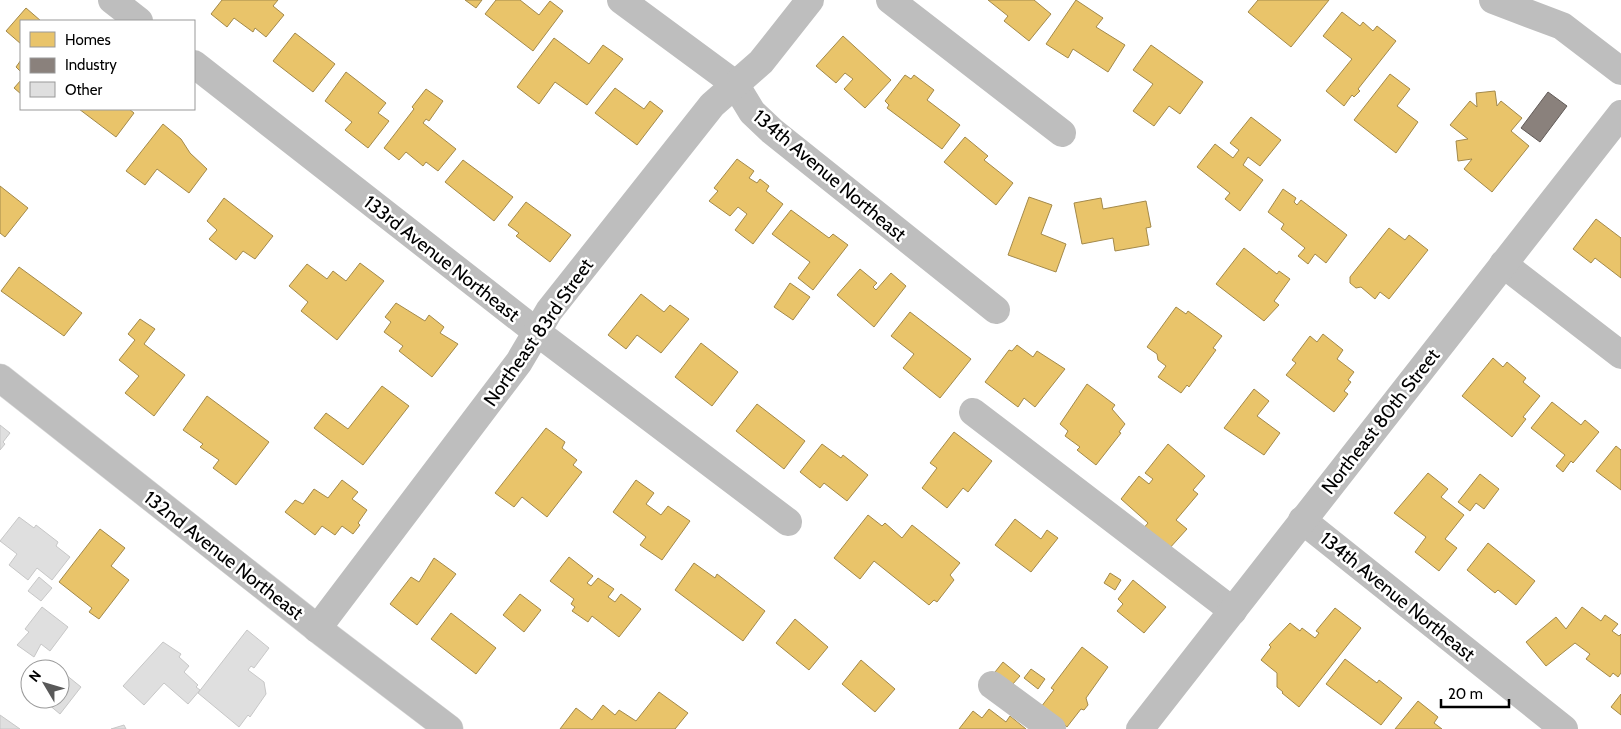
<svg xmlns="http://www.w3.org/2000/svg" width="1621" height="729" viewBox="0 0 1621 729" font-family="Cabin,sans-serif">
<style>
.homes{fill:#e9c46a;stroke:#a3894a}
.industry{fill:#8a817c;stroke:#615a57}
.building{fill:#dfdfdf;stroke:#c7c7c7}
.lines{fill:none;stroke-linecap:round;stroke-linejoin:round}
.major-casing{stroke:#dbdbdb;stroke-width:29}
.minor{stroke:#bebebe;stroke-width:28}
.major{stroke:#bebebe;stroke-width:28}
.labels{text-anchor:middle;stroke-width:5;stroke-linejoin:round;paint-order:stroke}
.street-label{font-size:19px;fill:#000;stroke:#fff}
</style>
<rect width="100%" height="100%" fill="#fff"/>
<!-- homes -->
<g class="homes">
<polygon points="222,0 278,0 273,6 284,15 266,37 255,28 253,32 234,18 227,27 211,14"/>
<polygon points="465,0 482,0 476,8"/>
<polygon points="496,0 520,0 539,15 550,1 563,11 533,51 485,14"/>
<polygon points="988,0 1034,0 1051,14 1029,41 1004,21 1008,16"/>
<polygon points="1076,0 1103,18 1096,27 1125,45 1108,72 1073,49 1068,58 1046,44"/>
<polygon points="1258,0 1329,0 1291,47 1248,12"/>
<polygon points="26,8 41,21 21,21 21,44 6,31"/>
<polygon points="1342,12 1360,26 1363,22 1373,31 1377,26 1396,41 1358,89 1360,91 1354,97 1352,95 1344,106 1326,91 1352,59 1323,36"/>
<polygon points="295,33 335,64 313,92 273,61"/>
<polygon points="843,36 891,80 865,108 844,89 853,79 845,73 836,83 816,66"/>
<polygon points="554,38 589,64 603,45 623,59 587,105 555,82 539,104 517,87"/>
<polygon points="1151,45 1203,82 1180,114 1169,106 1154,126 1133,111 1153,84 1133,70"/>
<polygon points="21,60 21,72 16,67"/>
<polygon points="346,72 386,103 378,113 389,121 368,148 345,130 352,122 325,101"/>
<polygon points="1390,74 1410,89 1397,106 1418,122 1396,153 1354,120"/>
<polygon points="905,75 911,79 914,75 934,90 927,100 960,125 942,149 887,108 889,105 885,101"/>
<polygon points="21,80 21,94 14,88"/>
<polygon points="615,88 644,109 650,101 663,111 637,145 595,113"/>
<polygon points="426,89 443,101 429,121 426,119 423,123 456,149 438,171 426,162 423,166 406,152 399,160 384,148 414,109 412,107"/>
<polygon points="1495,91 1497,106 1501,101 1522,118 1511,131 1529,146 1492,192 1464,169 1472,159 1458,161 1456,141 1468,139 1450,125 1470,101 1477,107 1476,93"/>
<polygon points="79,109 129,109 134,113 116,137"/>
<polygon points="1251,117 1281,140 1260,166 1248,157 1243,165 1263,180 1240,211 1225,199 1230,193 1197,167 1215,144 1233,158 1239,150 1230,143"/>
<polygon points="163,124 181,139 190,153 207,169 189,193 157,169 145,185 126,171"/>
<polygon points="965,137 988,156 984,160 1013,183 996,205 944,162"/>
<polygon points="737,159 754,171 749,178 757,183 760,179 769,186 766,191 783,204 753,244 735,230 747,214 738,207 730,216 709,201 718,191 714,188"/>
<polygon points="463,160 513,197 494,221 445,182"/>
<polygon points="0,186 28,208 5,237 0,233"/>
<polygon points="1283,189 1296,198 1294,202 1297,205 1301,200 1347,235 1326,263 1315,254 1308,264 1298,256 1305,248 1281,229 1284,224 1268,212"/>
<polygon points="1029,197 1052,205 1041,234 1066,244 1056,272 1008,255"/>
<polygon points="224,198 273,236 255,259 243,251 236,260 209,239 217,230 207,221"/>
<polygon points="1101,198 1103,209 1146,201 1151,227 1146,228 1149,245 1115,251 1113,238 1082,244 1074,203"/>
<polygon points="526,202 571,235 550,262 516,236 519,233 508,225"/>
<polygon points="791,210 829,238 833,234 848,245 813,290 798,278 810,262 772,234"/>
<polygon points="1596,219 1621,238 1621,278 1595,258 1591,263 1573,249"/>
<polygon points="1389,228 1405,240 1409,235 1428,250 1389,299 1380,292 1375,299 1361,287 1356,288 1350,283 1350,277"/>
<polygon points="1244,248 1277,274 1279,271 1290,279 1274,301 1279,305 1264,321 1216,284"/>
<polygon points="360,263 384,281 337,340 301,311 308,302 289,286 307,264 327,279 333,271 346,281"/>
<polygon points="19,267 82,313 64,336 1,291"/>
<polygon points="860,269 877,283 873,287 876,290 891,273 906,286 874,327 837,295"/>
<polygon points="790,283 810,297 793,320 774,307"/>
<polygon points="641,294 664,312 670,305 689,319 661,353 637,335 626,349 608,335"/>
<polygon points="396,303 425,321 429,315 444,327 440,333 458,344 432,377 399,351 403,346 384,332 391,322 385,317"/>
<polygon points="1176,307 1186,314 1188,311 1222,336 1213,348 1216,350 1189,387 1187,385 1181,393 1158,377 1166,366 1158,360 1157,354 1147,347"/>
<polygon points="910,312 971,359 940,398 903,368 914,354 891,336"/>
<polygon points="140,319 155,329 144,344 185,375 154,416 125,393 139,376 119,360 135,340 128,334"/>
<polygon points="1323,334 1343,350 1337,359 1354,372 1348,380 1351,382 1344,391 1348,394 1334,412 1286,375 1296,363 1292,360 1310,336 1317,342"/>
<polygon points="701,343 738,372 712,406 675,377"/>
<polygon points="1017,345 1033,357 1037,351 1065,369 1035,407 1024,398 1018,407 985,382 1009,350 1012,351"/>
<polygon points="1493,358 1503,367 1507,362 1526,378 1523,382 1540,396 1523,417 1526,419 1512,437 1462,396"/>
<polygon points="1087,384 1115,405 1112,409 1125,424 1119,432 1121,433 1096,465 1077,450 1080,447 1065,436 1068,431 1060,424"/>
<polygon points="382,386 409,406 363,465 314,428 326,413 348,429"/>
<polygon points="1254,389 1269,401 1257,416 1280,433 1264,455 1224,428"/>
<polygon points="207,396 269,442 236,485 213,468 219,460 200,447 203,444 183,430"/>
<polygon points="1552,402 1581,425 1585,420 1599,432 1573,463 1571,461 1563,472 1556,466 1565,455 1531,428"/>
<polygon points="757,404 805,441 784,469 736,431"/>
<polygon points="546,428 565,442 562,448 577,460 573,465 582,472 547,517 522,497 514,507 495,493"/>
<polygon points="954,432 992,461 968,492 963,488 947,508 922,488 937,468 930,463"/>
<polygon points="822,444 841,458 843,455 868,475 847,501 824,483 820,488 800,472"/>
<polygon points="1168,444 1205,476 1193,490 1198,494 1176,520 1187,529 1168,550 1142,530 1148,523 1121,499 1139,476 1149,484 1153,479 1145,473"/>
<polygon points="1616,446 1621,450 1621,490 1596,471"/>
<polygon points="1428,473 1448,489 1441,497 1464,515 1445,539 1457,548 1439,571 1415,552 1426,537 1394,513"/>
<polygon points="1480,474 1499,489 1484,509 1476,503 1470,511 1458,502"/>
<polygon points="342,480 358,492 352,499 367,510 358,523 360,525 353,534 342,526 335,535 322,526 315,535 285,512 295,500 303,504 314,489 328,498"/>
<polygon points="636,480 654,493 646,504 661,515 668,506 690,521 662,560 640,545 646,537 613,512"/>
<polygon points="868,515 882,526 885,523 902,538 912,525 960,563 950,575 954,580 937,602 934,600 929,605 874,561 860,579 834,558"/>
<polygon points="1015,519 1041,539 1047,530 1058,538 1031,572 995,545"/>
<polygon points="100,529 125,548 111,566 129,580 99,619 89,612 92,608 59,582"/>
<polygon points="1488,543 1535,581 1516,605 1498,590 1495,593 1467,570"/>
<polygon points="569,557 593,576 587,583 591,586 598,578 614,589 608,597 615,602 621,594 641,609 619,637 592,616 588,622 572,611 575,607 571,604 574,599 550,581"/>
<polygon points="434,558 456,574 417,625 390,604 411,577 419,582"/>
<polygon points="694,563 715,578 717,574 765,611 743,641 675,590"/>
<polygon points="1110,573 1121,580 1115,590 1104,583"/>
<polygon points="1133,580 1166,607 1144,633 1117,611 1123,604 1118,599"/>
<polygon points="520,594 541,610 524,632 503,615"/>
<polygon points="1582,607 1601,621 1605,615 1618,624 1612,631 1619,636 1621,634 1621,673 1618,677 1613,673 1610,677 1586,659 1590,654 1575,643 1546,666 1526,642 1556,617 1566,629"/>
<polygon points="1335,608 1361,628 1299,707 1282,693 1283,692 1277,687 1277,673 1261,660 1271,647 1269,645 1290,623 1300,631 1302,628 1315,638 1319,633 1316,631"/>
<polygon points="451,613 496,648 476,674 431,639"/>
<polygon points="795,619 828,647 809,670 776,643"/>
<polygon points="1082,647 1108,667 1086,698 1088,705 1084,710 1081,709 1067,727 1041,707 1054,690 1051,688"/>
<polygon points="1345,659 1377,683 1379,680 1402,698 1381,725 1326,684"/>
<polygon points="861,660 895,689 875,712 842,684"/>
<polygon points="1003,662 1020,676 1012,685 995,672"/>
<polygon points="1031,669 1045,679 1038,689 1024,678"/>
<polygon points="659,692 688,713 675,729 560,729 576,708 592,720 603,705 615,715 619,710 636,721"/>
<polygon points="1621,694 1621,715 1611,707"/>
<polygon points="1418,701 1438,717 1434,723 1442,729 1395,729"/>
<polygon points="989,709 1006,722 1010,716 1026,729 959,729 973,711 982,718"/>
</g>
<!-- industry -->
<polygon class="industry" points="1548,92 1567,106 1540,142 1521,128"/>
<!-- building -->
<g class="building">
<polygon points="0,425 10,433 3,442 5,444 0,450"/>
<polygon points="19,517 34,528 36,525 58,542 56,546 70,557 52,580 37,568 28,580 9,565 17,554 0,541"/>
<polygon points="39,577 52,588 41,601 28,591"/>
<polygon points="42,607 68,627 50,651 41,644 34,657 17,645 29,632 25,629"/>
<polygon points="247,630 269,648 254,668 251,666 248,670 264,682 266,694 250,717 248,715 239,727 198,693"/>
<polygon points="163,642 181,654 179,657 189,666 184,672 198,685 196,687 200,690 188,704 164,683 144,705 123,686"/>
<polygon points="60,670 81,687 60,714 42,699 60,699"/>
<polygon points="0,715 20,729 0,729"/>
<polygon points="124,725 126,729 111,729"/>
</g>
<g class="lines">
<defs>
<polyline id="major" points="0,378 323,633 449,729"/>
</defs>
<!-- major casing -->
<use href="#major" class="major-casing"/>
<!-- minor -->
<g class="minor">
<polyline points="112,0 139,21"/>
<polyline points="621,0 735,84 752,112 772,131 996,310"/>
<polyline points="890,0 1062,133"/>
<polyline points="1493,0 1562,26 1621,71"/>
<polyline points="194,64 538,333 788,522"/>
<polyline points="1503,264 1621,355"/>
<polyline points="973,412 1233,611"/>
<polyline points="1302,520 1564,729"/>
<polyline points="317,629 519,362 549,311 712,105 761,62 810,0"/>
<polyline points="992,685 1052,729"/>
<polyline points="1140,729 1621,114"/>
</g>
<!-- major -->
<use href="#major" class="major"/>
</g>
<g class="labels">
<!-- street labels -->
<g class="street-label">
<text transform="translate(830 175) rotate(40)" y="7">134th Avenue Northeast</text>
<text transform="translate(442 258) rotate(38)" y="7">133rd Avenue Northeast</text>
<text transform="translate(538 332) rotate(-55)" y="7">Northeast 83rd Street</text>
<text transform="translate(1380 421) rotate(-52)" y="7">Northeast 80th Street</text>
<text transform="translate(224 555) rotate(38)" y="7">132nd Avenue Northeast</text>
<text transform="translate(1398 596) rotate(39)" y="7">134th Avenue Northeast</text>
</g>
</g>
<!-- legend -->
<rect x="20" y="20" width="175" height="90" fill="#ffffff" stroke="#999999"/>
<rect x="30" y="32" width="25" height="15" fill="#e9c46a" stroke="#999999"/>
<text x="65" y="45" font-size="15" fill="#000000">Homes</text>
<rect x="30" y="58" width="25" height="15" fill="#8a817c" stroke="#999999"/>
<text x="65" y="70" font-size="15" fill="#000000">Industry</text>
<rect x="30" y="82" width="25" height="15" fill="#dfdfdf" stroke="#999999"/>
<text x="65" y="95" font-size="15" fill="#000000">Other</text>
<!-- north arrow -->
<g transform="translate(45 684) rotate(308)"><circle r="24" fill="#ffffff" stroke="#999999"/>
<path d="M0-4L9 19L0 12L-9 19Z" fill="#595959"/>
<text y="-8" font-size="14" font-weight="bold" text-anchor="middle" fill="#000000">N</text>
</g>
<!-- scale -->
<path d="M1441 699v8h68v-8" fill="none" stroke="#000000" stroke-width="2.5"/>
<text x="1448" y="699" font-size="15" fill="#000000" stroke="#ffffff" stroke-width="4" paint-order="stroke">20 m</text>
</svg>
